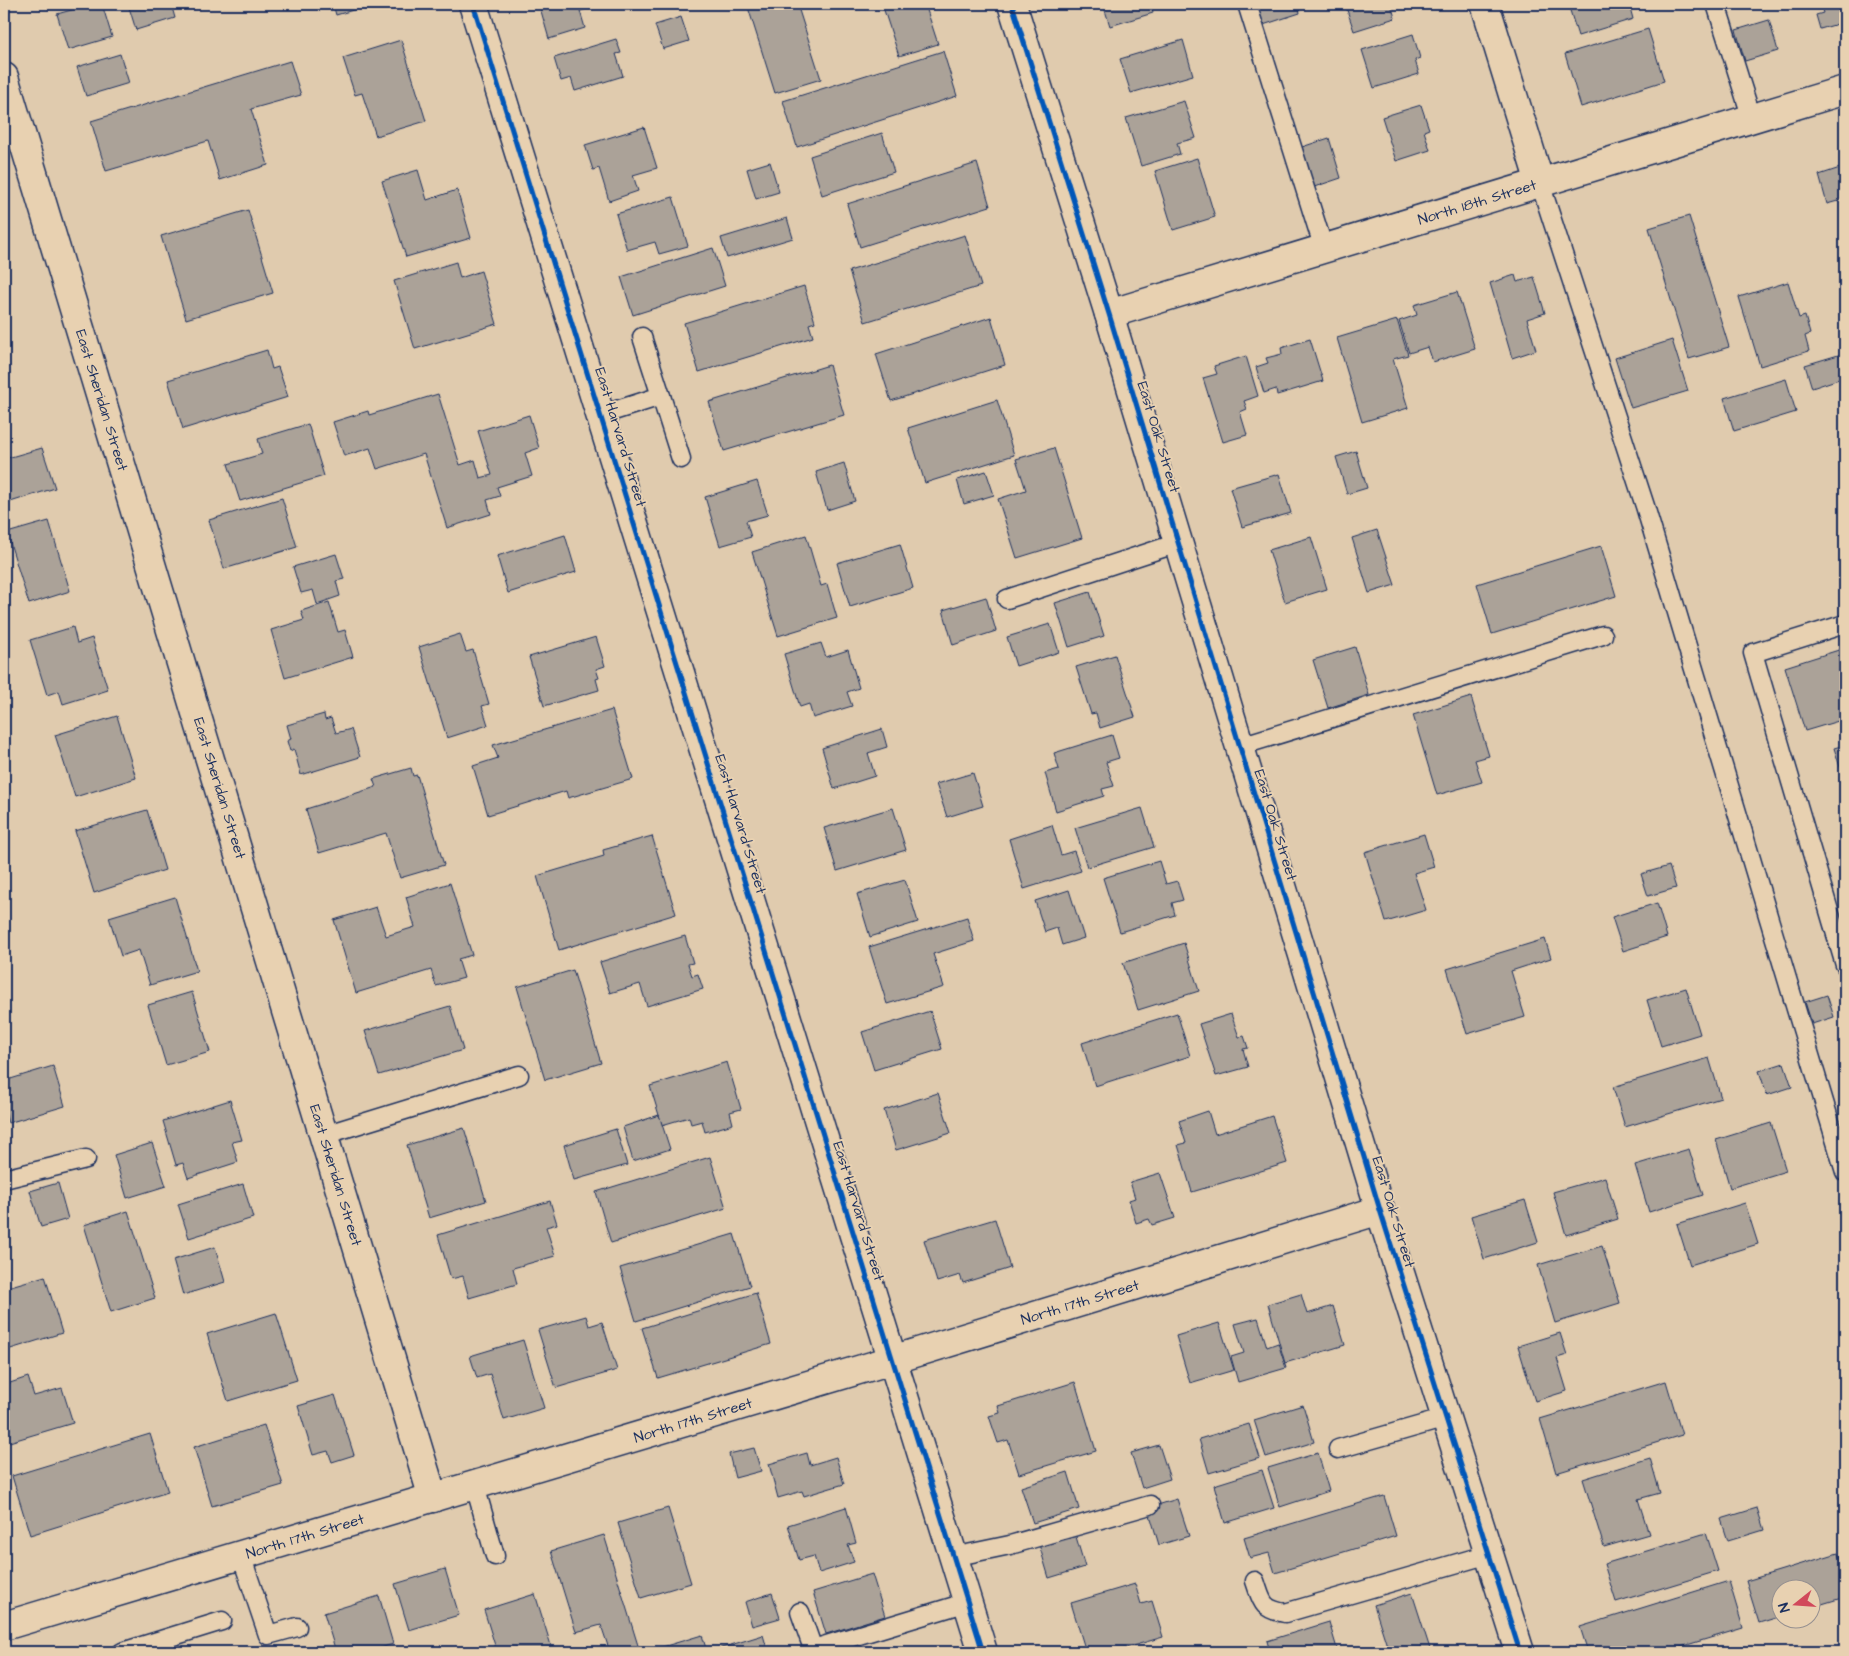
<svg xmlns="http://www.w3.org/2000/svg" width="1849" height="1656" viewBox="0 0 1849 1656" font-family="'Architects Daughter',sans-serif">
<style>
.building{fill:#aba298;stroke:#1b2f5e}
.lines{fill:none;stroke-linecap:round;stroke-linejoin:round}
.lane-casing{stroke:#1b2f5e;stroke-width:21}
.street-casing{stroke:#1b2f5e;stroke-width:31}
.lane{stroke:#e8d1b1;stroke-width:18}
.street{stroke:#e8d1b1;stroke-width:28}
.cycleway-casing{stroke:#e8d1b1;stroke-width:8}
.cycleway{stroke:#0057b8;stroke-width:5}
.labels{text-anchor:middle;stroke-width:4;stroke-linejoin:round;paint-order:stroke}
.street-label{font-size:15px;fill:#1b2f5e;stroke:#e8d1b1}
</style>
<rect width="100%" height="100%" fill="#e0cbae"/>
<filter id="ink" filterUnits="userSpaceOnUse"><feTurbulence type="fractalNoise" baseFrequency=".02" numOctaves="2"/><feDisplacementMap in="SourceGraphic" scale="10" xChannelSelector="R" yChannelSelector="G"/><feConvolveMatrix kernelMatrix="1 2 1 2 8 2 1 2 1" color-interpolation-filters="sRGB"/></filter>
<g filter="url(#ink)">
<!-- building -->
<g class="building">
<polygon points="93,4 102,4 112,37 68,50 57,14"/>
<polygon points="128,4 171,4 175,18 136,30"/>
<polygon points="333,4 374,4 336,15"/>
<polygon points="539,4 604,4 580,11 585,28 549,39"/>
<polygon points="747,4 797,4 821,79 775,93"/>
<polygon points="882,4 925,4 938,44 899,56"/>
<polygon points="1103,4 1151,4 1153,13 1110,26"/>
<polygon points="1253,4 1298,4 1300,13 1260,26"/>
<polygon points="1345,4 1391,4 1395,18 1354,31"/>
<polygon points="1568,4 1629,4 1633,19 1578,36"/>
<polygon points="1820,4 1845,4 1845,22 1820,29 1816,15 1823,13"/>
<polygon points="681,17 689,41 663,49 655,25"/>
<polygon points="1769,20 1778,51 1745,61 1736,30"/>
<polygon points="1648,29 1664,81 1581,107 1565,54"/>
<polygon points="1413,34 1420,58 1415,60 1419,74 1374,88 1362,50"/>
<polygon points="616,39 621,53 616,54 623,76 575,91 571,78 561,81 554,58"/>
<polygon points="401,40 426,121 376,136 362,93 355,95 343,58"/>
<polygon points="1183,40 1193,75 1131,93 1120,59"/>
<polygon points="943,51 957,96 797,147 783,101"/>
<polygon points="120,54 129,83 86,96 77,67"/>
<polygon points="290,61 301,95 251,109 268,165 220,180 208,141 106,171 91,121"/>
<polygon points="1184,101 1196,138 1177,143 1180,154 1141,166 1126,118"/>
<polygon points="1421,105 1429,129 1424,131 1430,150 1396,161 1382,117"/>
<polygon points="644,127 657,168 633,175 638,191 609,201 599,168 593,170 585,145"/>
<polygon points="882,133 894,172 822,195 810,156"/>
<polygon points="1329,138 1341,178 1311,188 1299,148"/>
<polygon points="1197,158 1215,217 1173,230 1155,171"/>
<polygon points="770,162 779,192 756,199 747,169"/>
<polygon points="977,163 990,206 860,247 847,204"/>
<polygon points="1840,168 1845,184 1845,199 1827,204 1819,175"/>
<polygon points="418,170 427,200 457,190 471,238 406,257 382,181"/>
<polygon points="673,197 688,246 659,254 655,242 627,250 616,214"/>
<polygon points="248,210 273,293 186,319 161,236"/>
<polygon points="1689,216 1729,347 1689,359 1649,228"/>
<polygon points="787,218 793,238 727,258 721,238"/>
<polygon points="965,235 981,286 865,322 849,271"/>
<polygon points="713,248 725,286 633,315 621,277"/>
<polygon points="456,262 460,278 481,271 497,324 415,349 394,281"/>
<polygon points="1515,275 1517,282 1534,277 1545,313 1527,319 1536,350 1512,358 1490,283"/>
<polygon points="1788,282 1799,318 1805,316 1810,334 1805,336 1809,351 1760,366 1739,297"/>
<polygon points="804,286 815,322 809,324 813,337 699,372 684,323"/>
<polygon points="1457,292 1475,349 1433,362 1428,347 1409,353 1399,321 1417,315 1414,305"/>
<polygon points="991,317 1005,365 891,401 876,354"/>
<polygon points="1397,320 1408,355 1393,359 1408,408 1362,422 1337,338"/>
<polygon points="1310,339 1323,381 1277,395 1276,389 1264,393 1256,367 1268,363 1266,358 1282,354 1281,348"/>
<polygon points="1672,340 1688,391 1631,408 1615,358"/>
<polygon points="267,350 272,369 278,367 288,397 183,429 168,380"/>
<polygon points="1845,353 1845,377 1812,388 1805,365"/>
<polygon points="1246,356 1258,396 1244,401 1247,409 1240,412 1247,435 1223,442 1203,378 1217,374 1214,366"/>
<polygon points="829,365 844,415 724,451 709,402"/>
<polygon points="4,368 10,389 4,390"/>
<polygon points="1786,379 1796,412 1734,431 1724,398"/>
<polygon points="438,394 460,465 475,460 480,478 492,475 478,431 529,415 539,448 525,453 532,476 497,487 500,496 487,500 491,514 447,528 424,454 377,469 370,448 344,456 333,422 368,411 369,415"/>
<polygon points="997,400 1014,455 925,483 908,428"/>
<polygon points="308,424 324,476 240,501 228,464 262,454 258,439"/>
<polygon points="42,448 55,488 4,504 4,459"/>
<polygon points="1054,448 1082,538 1017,558 998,499 1026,490 1016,459"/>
<polygon points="1356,451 1367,488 1347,494 1336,457"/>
<polygon points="844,463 855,501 827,510 816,472"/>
<polygon points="986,471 994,495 964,504 957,480"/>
<polygon points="1279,474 1291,513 1242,527 1230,488"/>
<polygon points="757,481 768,515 746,521 751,537 720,546 705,497"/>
<polygon points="282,498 297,547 224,569 209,520"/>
<polygon points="49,521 70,591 29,604 7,533"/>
<polygon points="1377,530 1395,585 1369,593 1352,538"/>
<polygon points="565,535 576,572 508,593 497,556"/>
<polygon points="806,535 821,586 827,584 837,618 778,636 752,552"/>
<polygon points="1311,537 1327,589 1285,602 1269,550"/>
<polygon points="900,544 913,588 850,607 837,563"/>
<polygon points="1601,546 1616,596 1492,634 1477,584"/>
<polygon points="336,554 344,579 336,581 340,596 317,604 313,590 301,593 293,567"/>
<polygon points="1090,592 1104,636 1069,647 1055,603"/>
<polygon points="986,597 996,631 953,645 943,610"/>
<polygon points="329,602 338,632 345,630 353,657 285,678 271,630 304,620 301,611"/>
<polygon points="1050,624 1059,652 1016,666 1007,637"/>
<polygon points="73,627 77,643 92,638 108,690 63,704 59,691 47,695 30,640"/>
<polygon points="460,634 466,652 473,650 489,704 482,706 488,725 447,738 419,647"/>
<polygon points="596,637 605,666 596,669 599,678 596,679 599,690 544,706 529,657"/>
<polygon points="821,643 826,657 848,650 859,688 847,692 852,706 813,718 809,704 800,707 784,654"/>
<polygon points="1355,647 1369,695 1328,708 1313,660"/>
<polygon points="1845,648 1845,719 1805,731 1785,667"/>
<polygon points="1115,655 1135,717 1100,728 1096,713 1091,714 1076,667"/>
<polygon points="1471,697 1489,756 1475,760 1482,782 1437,795 1413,715"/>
<polygon points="612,710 633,779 568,798 566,791 488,815 473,766 498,758 493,745"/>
<polygon points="324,714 325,720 331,718 336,733 351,729 360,757 301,775 294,749 290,751 287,741 291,739 287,725"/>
<polygon points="117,716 136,778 75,797 55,735"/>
<polygon points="882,729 887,747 868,753 875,776 834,789 822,748"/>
<polygon points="1112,735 1119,758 1106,762 1114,786 1102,789 1104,796 1056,811 1045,773 1059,769 1054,753"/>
<polygon points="1845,745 1845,783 1834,748"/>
<polygon points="411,768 413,776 417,775 444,865 400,878 386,833 319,853 306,809 376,787 373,779"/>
<polygon points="973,773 983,806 947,817 936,784"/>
<polygon points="893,808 906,850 837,871 824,828"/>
<polygon points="1142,808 1154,847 1087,867 1075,828"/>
<polygon points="147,810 165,870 94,893 75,831"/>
<polygon points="1052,825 1061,855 1074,851 1081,871 1024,889 1009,839"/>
<polygon points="1424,834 1434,867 1414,873 1426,910 1386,922 1365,852"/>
<polygon points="652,836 676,914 559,950 537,876 604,856 603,850"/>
<polygon points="1159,861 1166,884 1177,881 1183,900 1172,903 1175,915 1120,932 1103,878"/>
<polygon points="1669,866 1676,888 1648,896 1641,874"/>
<polygon points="905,880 918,922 870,937 857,894"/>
<polygon points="450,883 472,955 458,959 464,978 436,986 431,970 356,993 334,920 376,907 386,936 415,927 406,897"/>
<polygon points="1069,890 1084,938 1062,945 1057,928 1045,932 1035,901"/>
<polygon points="175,897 197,971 150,985 139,950 121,956 109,917"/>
<polygon points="1657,903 1667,937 1623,951 1612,917"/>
<polygon points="967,917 974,941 933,954 944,987 887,1004 869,947"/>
<polygon points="685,936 693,963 688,964 692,976 698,974 703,989 647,1006 640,984 610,993 600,962"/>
<polygon points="1545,939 1551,958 1511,971 1525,1017 1467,1034 1447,969"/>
<polygon points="1184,943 1199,991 1138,1010 1123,963"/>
<polygon points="573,970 601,1063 545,1080 517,987"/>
<polygon points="1686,988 1700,1034 1661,1046 1647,1000"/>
<polygon points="192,992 210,1052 166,1065 148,1005"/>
<polygon points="1827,995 1834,1017 1812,1024 1805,1002"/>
<polygon points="450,1006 463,1050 379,1075 365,1031"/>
<polygon points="930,1011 942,1049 874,1070 862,1032"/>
<polygon points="1177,1013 1190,1056 1095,1086 1082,1043"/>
<polygon points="1231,1014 1239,1037 1244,1036 1248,1048 1243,1049 1248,1067 1216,1076 1199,1024"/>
<polygon points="1709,1058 1721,1098 1625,1127 1613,1087"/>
<polygon points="727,1062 741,1109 730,1112 733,1124 705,1132 702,1121 691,1124 689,1117 662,1125 650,1086"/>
<polygon points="1784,1063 1792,1087 1767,1095 1759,1071"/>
<polygon points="53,1066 65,1106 8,1123 4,1108 4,1081"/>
<polygon points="938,1093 951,1133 896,1150 884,1110"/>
<polygon points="230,1100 242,1140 232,1142 238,1162 188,1178 183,1163 176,1165 163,1121"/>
<polygon points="1208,1111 1215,1134 1272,1116 1287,1163 1192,1192 1178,1145 1186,1143 1179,1121"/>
<polygon points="659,1115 670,1149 633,1161 623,1127"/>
<polygon points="1771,1123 1786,1171 1730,1188 1716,1140"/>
<polygon points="464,1128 486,1201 429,1218 407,1145"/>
<polygon points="616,1129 627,1165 574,1180 564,1145"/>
<polygon points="152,1143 166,1186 127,1198 114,1155"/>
<polygon points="1689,1149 1703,1195 1649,1212 1635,1165"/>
<polygon points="710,1157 726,1208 611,1243 596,1192"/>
<polygon points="1160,1173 1175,1218 1152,1225 1149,1219 1136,1223 1129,1200 1135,1198 1130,1182"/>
<polygon points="1605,1177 1618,1219 1566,1235 1553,1192"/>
<polygon points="58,1183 68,1219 41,1227 30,1191"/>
<polygon points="243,1184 253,1218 189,1238 178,1204"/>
<polygon points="1525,1200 1538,1242 1484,1259 1471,1216"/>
<polygon points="550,1201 557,1224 546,1227 555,1256 513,1268 517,1284 469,1298 463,1276 451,1279 438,1235"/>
<polygon points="1745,1203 1758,1244 1690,1265 1677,1224"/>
<polygon points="128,1211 155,1298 111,1312 84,1225"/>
<polygon points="995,1219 1010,1268 963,1283 960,1275 937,1282 924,1240"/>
<polygon points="734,1234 750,1286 636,1321 620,1268"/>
<polygon points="1602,1246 1620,1303 1555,1323 1538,1265"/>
<polygon points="215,1247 225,1282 183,1295 173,1260"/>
<polygon points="45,1276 62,1333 4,1351 4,1288"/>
<polygon points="756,1293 771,1344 658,1378 642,1328"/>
<polygon points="1301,1294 1307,1314 1333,1306 1345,1345 1285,1363 1268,1304"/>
<polygon points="276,1313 297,1380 228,1401 207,1334"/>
<polygon points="586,1316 589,1326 602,1322 617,1370 556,1388 538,1330"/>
<polygon points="1258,1318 1267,1347 1278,1343 1286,1368 1238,1382 1231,1357 1244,1353 1235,1324"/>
<polygon points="1219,1323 1234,1370 1190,1383 1176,1336"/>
<polygon points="1560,1333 1567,1355 1557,1358 1567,1391 1535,1401 1518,1346"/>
<polygon points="523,1340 544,1408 504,1420 490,1374 477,1378 470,1356"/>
<polygon points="28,1377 34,1396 62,1388 73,1423 6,1443 4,1385"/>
<polygon points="1666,1381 1682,1435 1556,1473 1540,1419"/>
<polygon points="1075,1382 1096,1451 1019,1474 1008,1440 998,1443 989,1416 1000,1413 998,1406"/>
<polygon points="335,1395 354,1455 332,1462 328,1451 313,1455 298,1406"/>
<polygon points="1303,1405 1314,1442 1266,1457 1254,1420"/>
<polygon points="1249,1424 1260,1458 1209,1473 1199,1439"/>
<polygon points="264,1425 283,1485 212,1506 194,1447"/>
<polygon points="150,1434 168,1492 30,1535 12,1476"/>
<polygon points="1159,1445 1170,1479 1142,1488 1131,1453"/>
<polygon points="754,1448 761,1471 735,1478 729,1454"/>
<polygon points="807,1453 810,1465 836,1457 844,1484 804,1496 802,1491 778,1498 769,1464"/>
<polygon points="1318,1453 1329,1491 1280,1507 1268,1468"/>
<polygon points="1650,1458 1660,1493 1638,1499 1649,1534 1604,1547 1583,1479"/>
<polygon points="1262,1470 1274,1508 1225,1523 1214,1485"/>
<polygon points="1068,1472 1079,1509 1033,1523 1021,1487"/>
<polygon points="1384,1496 1396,1536 1275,1573 1269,1553 1250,1558 1244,1538"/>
<polygon points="1177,1499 1189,1536 1159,1545 1148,1508"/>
<polygon points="846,1507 856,1543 848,1545 854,1562 819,1573 814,1556 799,1560 788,1525"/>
<polygon points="668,1508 691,1583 641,1598 618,1523"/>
<polygon points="1757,1508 1764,1530 1728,1541 1721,1519"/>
<polygon points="1074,1530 1085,1567 1049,1578 1038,1541"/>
<polygon points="1706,1533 1718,1571 1616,1602 1604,1564"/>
<polygon points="604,1535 640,1652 610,1652 601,1625 576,1632 551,1551"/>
<polygon points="1838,1553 1845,1577 1845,1597 1812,1607 1812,1588 1782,1588 1782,1616 1759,1623 1746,1581"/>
<polygon points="445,1569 459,1615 409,1630 395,1584"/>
<polygon points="872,1574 885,1616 826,1634 813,1592"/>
<polygon points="1729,1581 1743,1628 1664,1652 1588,1652 1580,1627"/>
<polygon points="1135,1584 1141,1604 1152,1601 1163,1637 1112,1652 1086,1652 1071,1603"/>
<polygon points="772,1593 780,1618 752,1626 745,1602"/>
<polygon points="1412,1593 1431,1652 1389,1652 1374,1605"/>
<polygon points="535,1594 553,1652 497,1652 484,1610"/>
<polygon points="379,1596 393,1644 368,1652 336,1652 324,1613"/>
<polygon points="1329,1622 1338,1652 1270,1652 1267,1641"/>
<polygon points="702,1635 707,1652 646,1652"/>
<polygon points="763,1635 768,1652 719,1652 718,1649"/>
</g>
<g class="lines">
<defs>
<g id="lane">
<polyline points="1247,4 1324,249"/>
<polyline points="1716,4 1752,119"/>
<polyline points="1540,183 1645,506 1845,1172"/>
<polyline points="661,396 681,459"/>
<polyline points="601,415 661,396 642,337"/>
<polyline points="1007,599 1178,543"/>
<polyline points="1845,624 1753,653 1845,965"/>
<polyline points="1240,746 1603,635"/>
<polyline points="324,1135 519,1075"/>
<polyline points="4,1179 86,1159"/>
<polyline points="1338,1449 1446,1418"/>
<polyline points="475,1486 495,1556"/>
<polyline points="241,1555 268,1635 297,1627"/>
<polyline points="953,1557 1010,1545 1150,1505"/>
<path d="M1255,1581C1262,1601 1261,1609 1285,1613L1489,1554"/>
<polyline points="800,1612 813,1649 968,1602"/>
<polyline points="122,1652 222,1621"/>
</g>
<g id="street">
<polyline points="473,4 983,1652"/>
<polyline points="1012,4 1109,314 1380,1210 1520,1652"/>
<polyline points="1485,4 1540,183"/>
<polyline points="4,77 433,1498"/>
<polyline points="1109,314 1845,90"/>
<polyline points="4,1626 892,1360 1380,1210"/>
</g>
</defs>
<!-- lane casing -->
<use href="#lane" class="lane-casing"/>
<!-- street casing -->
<use href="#street" class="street-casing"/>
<!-- lane -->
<use href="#lane" class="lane"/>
<!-- street -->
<use href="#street" class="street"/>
<defs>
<g id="cycleway">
<polyline points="473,4 983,1652"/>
<polyline points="1012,4 1109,314 1380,1210 1520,1652"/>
</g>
</defs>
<!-- cycleway casing -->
<use href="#cycleway" class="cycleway-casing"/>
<!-- cycleway -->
<use href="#cycleway" class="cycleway"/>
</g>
</g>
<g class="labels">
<!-- street labels -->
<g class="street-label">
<text transform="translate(1477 202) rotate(-17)" y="5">North 18th Street</text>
<text transform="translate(102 400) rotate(73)" y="5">East Sheridan Street</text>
<text transform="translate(621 437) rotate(73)" y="5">East Harvard Street</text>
<text transform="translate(1159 437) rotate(73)" y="5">East Oak Street</text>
<text transform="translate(220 788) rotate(73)" y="5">East Sheridan Street</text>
<text transform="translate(741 824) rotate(73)" y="5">East Harvard Street</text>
<text transform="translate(1276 825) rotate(73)" y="5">East Oak Street</text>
<text transform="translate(336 1175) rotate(73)" y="5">East Sheridan Street</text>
<text transform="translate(859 1211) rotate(73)" y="5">East Harvard Street</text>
<text transform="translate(1394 1212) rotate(73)" y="5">East Oak Street</text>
<text transform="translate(1080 1302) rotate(-17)" y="5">North 17th Street</text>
<text transform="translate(693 1420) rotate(-17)" y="5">North 17th Street</text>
<text transform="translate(305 1536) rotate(-17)" y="5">North 17th Street</text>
</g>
</g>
<!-- margin -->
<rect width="1849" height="1656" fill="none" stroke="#e8d1b1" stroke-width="20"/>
<rect x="10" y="10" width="1829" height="1636" fill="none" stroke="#1b2f5e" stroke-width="2" filter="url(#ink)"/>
<!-- north arrow -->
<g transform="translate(1796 1604) rotate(253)"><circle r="24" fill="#e8d1b1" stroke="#969090"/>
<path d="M0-4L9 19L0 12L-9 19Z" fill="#d1495b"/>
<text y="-8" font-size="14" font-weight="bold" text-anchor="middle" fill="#1b2f5e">N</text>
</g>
</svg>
